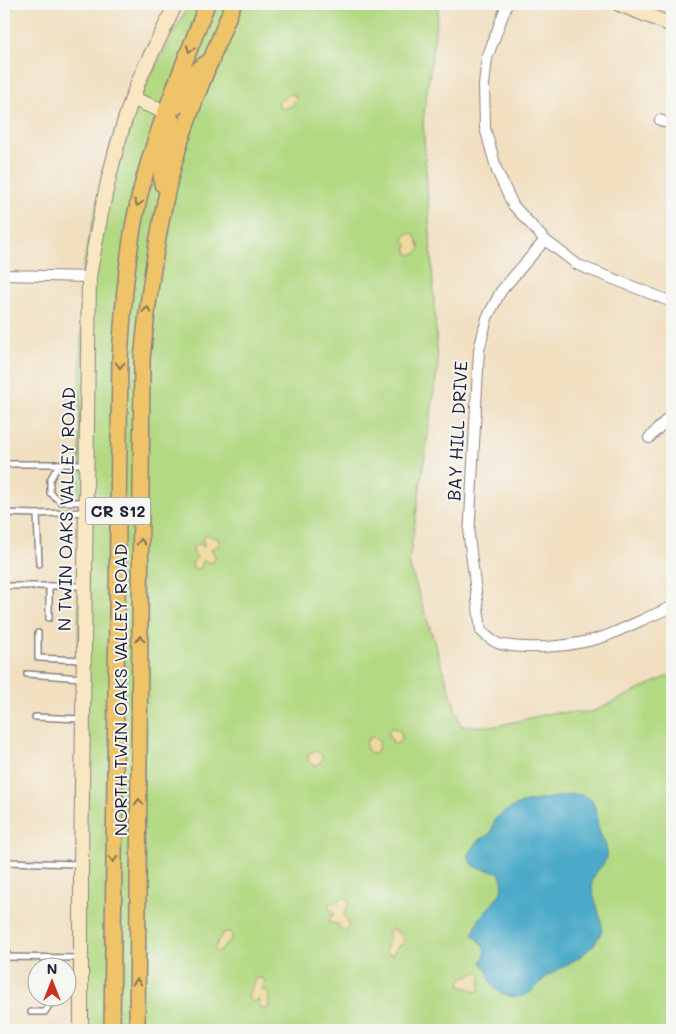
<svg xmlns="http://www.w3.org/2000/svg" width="676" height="1034" viewBox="0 0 676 1034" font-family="Mali,sans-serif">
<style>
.green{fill:#b3d983;stroke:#6a7e5f}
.sand{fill:#eeda9e;stroke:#887e6c}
.water{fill:#4baac9;stroke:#366682}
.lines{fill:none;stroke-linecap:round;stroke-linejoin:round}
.lane-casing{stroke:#8a807e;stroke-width:8}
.street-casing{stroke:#8a807e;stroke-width:12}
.secondary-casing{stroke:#8a807e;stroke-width:16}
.primary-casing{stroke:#8a807e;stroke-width:18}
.lane{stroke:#fff;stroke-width:5}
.street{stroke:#fff;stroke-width:10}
.secondary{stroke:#f9e7c3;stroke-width:14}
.primary{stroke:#efc469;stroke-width:15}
.oneway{stroke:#887352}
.labels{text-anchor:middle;stroke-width:4;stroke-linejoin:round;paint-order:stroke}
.shield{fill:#f6f6f2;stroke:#626272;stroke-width:1}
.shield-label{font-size:16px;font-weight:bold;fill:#22223b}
.street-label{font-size:18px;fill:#22223b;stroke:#f6f6f2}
</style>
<rect width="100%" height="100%" fill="#f6f6f2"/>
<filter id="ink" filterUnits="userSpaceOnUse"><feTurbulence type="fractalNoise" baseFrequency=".02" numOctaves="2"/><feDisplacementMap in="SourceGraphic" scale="10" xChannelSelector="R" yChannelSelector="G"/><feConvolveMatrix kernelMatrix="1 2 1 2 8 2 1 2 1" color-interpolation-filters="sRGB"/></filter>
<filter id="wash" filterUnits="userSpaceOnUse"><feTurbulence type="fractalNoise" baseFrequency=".0096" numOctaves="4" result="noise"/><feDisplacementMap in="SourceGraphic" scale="20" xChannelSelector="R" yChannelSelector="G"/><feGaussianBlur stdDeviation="1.12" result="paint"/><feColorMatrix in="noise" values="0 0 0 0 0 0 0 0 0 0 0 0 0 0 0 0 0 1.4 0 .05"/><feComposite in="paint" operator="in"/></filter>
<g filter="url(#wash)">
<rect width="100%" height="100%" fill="#f1dfc0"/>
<!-- green -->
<polygon class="green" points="189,4 439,4 423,121 438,365 409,563 461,726 496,726 551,713 592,712 672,674 672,1030 77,1030 79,469 82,275 88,242 97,205 132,112"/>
<!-- sand -->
<g class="sand">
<path d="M290,94L295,95L296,98C294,106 287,110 280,108L278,102Z"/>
<polygon points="409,233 414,234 420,248 417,253 411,255 407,253 407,245 403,239 404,237"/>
<polygon points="208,534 212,538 217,537 220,545 211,549 215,556 213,562 210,563 203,560 201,568 195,569 193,567 192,563 197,557 193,553 193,547 199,544 205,547 202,539"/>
<polygon points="393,728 399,730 402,736 400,742 396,744 393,743 388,734 390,729"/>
<path d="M375,737L379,741L378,751L374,754C368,753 366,748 366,743L369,738Z"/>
<circle cx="315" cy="758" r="7"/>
<polygon points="343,897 347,899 349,902 344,915 349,924 347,929 343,931 340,929 338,924 329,923 330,917 335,914 330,910 328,906 331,902 338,903 339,900"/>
<polygon points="392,929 397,931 405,941 403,944 398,946 392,955 387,953 386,949 389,941 389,932"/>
<polygon points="226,932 232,933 232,938 219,952 215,951 214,949 222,934"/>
<polygon points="477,972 481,976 479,991 474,992 469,988 462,987 460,984 462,978"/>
<path d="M256,978H261L265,981L262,990L267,991C270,995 270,1006 266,1010L259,1007V1000L253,1002L248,998C248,996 255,979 256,978Z"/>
</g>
<!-- water -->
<path class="water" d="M573,794C602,796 593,813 600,833C603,840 608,847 607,855C605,868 592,870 592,885C592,900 602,914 602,930C594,954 567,963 548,976C534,985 530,1001 509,996C485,989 493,972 481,963C489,951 483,942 472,935C475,930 476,925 479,920C487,905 513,892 498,872C487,869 468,870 469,854L478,841L491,833L495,819L504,812L522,803Z"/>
</g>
<g filter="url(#ink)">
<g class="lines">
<defs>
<g id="lane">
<polyline points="4,464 86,464"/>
<polyline points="59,464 50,480 50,493 61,502 86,502"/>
<polyline points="4,513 37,514"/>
<polyline points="39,564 37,514 86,512"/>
<polyline points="4,586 49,586"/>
<polyline points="49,618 49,586 85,586"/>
<polyline points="38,633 38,658 82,660"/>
<polyline points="27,674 82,678"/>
<polyline points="35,717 81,719"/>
<polyline points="4,862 80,864"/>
<polyline points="5,931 7,957"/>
<polyline points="4,957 79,958"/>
<polyline points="68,994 81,994"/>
<polyline points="31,1012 45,1012 55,996"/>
</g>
<g id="street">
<polyline points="507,4 487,58 484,85 485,128 497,171 513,205 545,240 578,265 672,302"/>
<polyline points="660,120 672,125"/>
<path d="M545,240L501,291L487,318L479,350L469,537L481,631C487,636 492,642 500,644C530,651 577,646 606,636C628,627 650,616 672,607"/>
<polyline points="4,275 89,277"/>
<polyline points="649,438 672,414"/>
</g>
<g id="secondary">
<polyline points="619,4 672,25"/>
<polyline points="133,99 166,112"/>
<path d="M81,1030V864L89,277C101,210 114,143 139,80C150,54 165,30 175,4"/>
</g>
<g id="primary">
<path d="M162,184L161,171L173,129L172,121L166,112C173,108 181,105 185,98C196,79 188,72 212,60"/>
<path d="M112,1030L120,358C123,311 126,264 135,217C149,144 181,73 207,4"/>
<path d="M137,1030L142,359C148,298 156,238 170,179C184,120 212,60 233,4"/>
</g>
</defs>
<!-- lane casing -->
<use href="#lane" class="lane-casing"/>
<!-- street casing -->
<use href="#street" class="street-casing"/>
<!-- secondary casing -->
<use href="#secondary" class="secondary-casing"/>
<!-- primary casing -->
<use href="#primary" class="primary-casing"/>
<!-- lane -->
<use href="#lane" class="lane"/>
<!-- street -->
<use href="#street" class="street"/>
<!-- secondary -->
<use href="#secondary" class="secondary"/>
<!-- primary -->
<use href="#primary" class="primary"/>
</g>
<!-- one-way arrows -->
<defs><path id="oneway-chevron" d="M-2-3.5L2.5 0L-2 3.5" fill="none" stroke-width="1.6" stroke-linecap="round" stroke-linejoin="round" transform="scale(1.25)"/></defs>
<g class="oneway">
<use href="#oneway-chevron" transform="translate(190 49) rotate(111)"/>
<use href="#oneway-chevron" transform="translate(138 203) rotate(105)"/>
<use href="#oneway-chevron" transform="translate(147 310) rotate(-84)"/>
<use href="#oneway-chevron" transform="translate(120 365) rotate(91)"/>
<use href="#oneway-chevron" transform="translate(141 542) rotate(-90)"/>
<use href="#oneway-chevron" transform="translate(140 639) rotate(-90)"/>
<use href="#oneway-chevron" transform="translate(139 802) rotate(-90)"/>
<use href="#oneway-chevron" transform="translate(113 859) rotate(91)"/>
<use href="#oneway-chevron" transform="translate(137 982) rotate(-90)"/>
</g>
</g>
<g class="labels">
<!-- shield labels -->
<rect class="shield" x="85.5" y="497.5" width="65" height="27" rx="4"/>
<g class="shield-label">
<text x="118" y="517">CR S12</text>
</g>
<!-- street labels -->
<g class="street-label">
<text transform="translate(458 431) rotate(-87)" y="6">BAY HILL DRIVE</text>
<text transform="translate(67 509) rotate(-89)" y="6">N TWIN OAKS VALLEY ROAD</text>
<text transform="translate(121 690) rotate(-90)" y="6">NORTH TWIN OAKS VALLEY ROAD</text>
</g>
</g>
<!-- margin -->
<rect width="676" height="1034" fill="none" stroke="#f6f6f2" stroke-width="20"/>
<!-- north arrow -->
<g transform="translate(52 982)"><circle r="24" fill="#f6f6f2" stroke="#a1a1a9"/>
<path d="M0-4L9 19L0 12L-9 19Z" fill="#c8321e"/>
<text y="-8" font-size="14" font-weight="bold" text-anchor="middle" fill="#22223b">N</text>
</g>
</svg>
